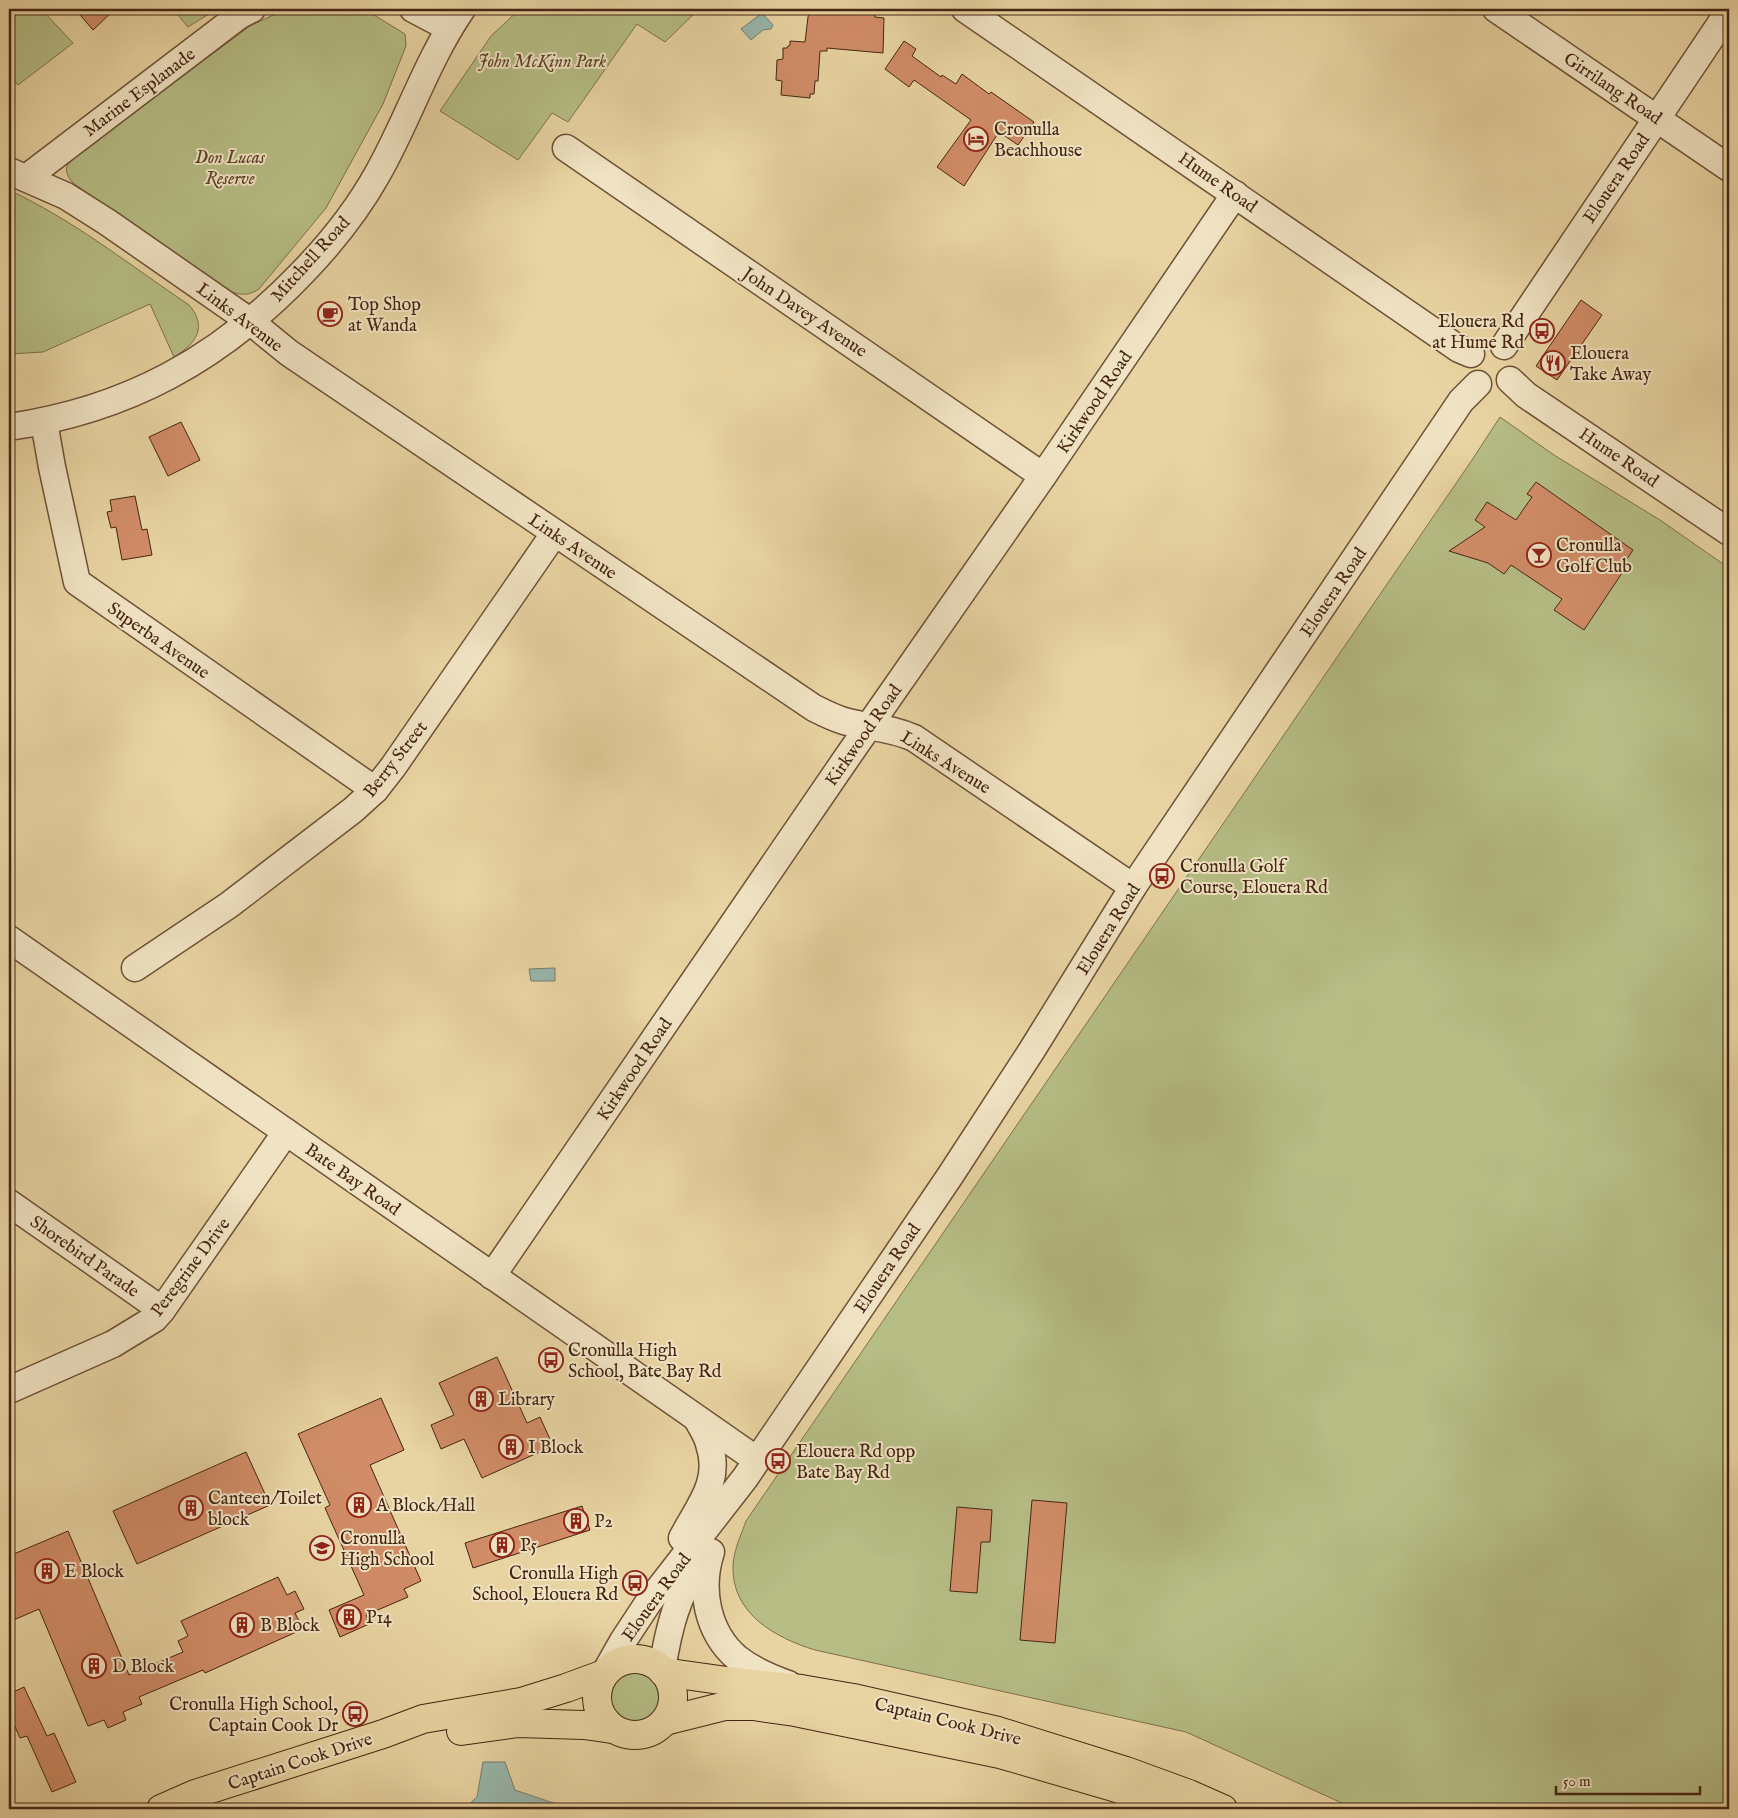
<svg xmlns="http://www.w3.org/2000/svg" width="1738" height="1818" viewBox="0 0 1738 1818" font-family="'IM FELL English',serif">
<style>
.green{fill:#b6bd85;stroke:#7e714c}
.water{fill:#98b7ac;stroke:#777d6e}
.building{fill:#d18d68;stroke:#452512}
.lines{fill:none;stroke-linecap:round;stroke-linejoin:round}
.minor-casing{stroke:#6e5136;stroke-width:29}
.major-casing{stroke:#452512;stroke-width:30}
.minor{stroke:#f0e3c3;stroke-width:26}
.major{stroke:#e8d4a2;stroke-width:28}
.labels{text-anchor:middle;stroke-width:4;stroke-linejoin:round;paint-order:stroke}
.park-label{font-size:18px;font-style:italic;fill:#5c4329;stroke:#f0e3c3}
.street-label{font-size:18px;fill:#452512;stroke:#f0e3c3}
.poi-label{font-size:18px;fill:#452512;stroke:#f0e3c3;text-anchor:start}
</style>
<rect width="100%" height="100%" fill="#e8d4a2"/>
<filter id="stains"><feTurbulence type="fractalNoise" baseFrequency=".004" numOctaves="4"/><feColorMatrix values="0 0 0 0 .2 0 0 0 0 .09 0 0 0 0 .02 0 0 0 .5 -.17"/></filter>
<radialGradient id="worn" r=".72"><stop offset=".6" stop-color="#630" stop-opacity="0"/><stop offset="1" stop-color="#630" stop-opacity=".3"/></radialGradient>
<!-- green -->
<g class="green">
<polygon points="9,9 41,9 73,43 18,85 9,74"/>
<polygon points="185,9 217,9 188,27 178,15"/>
<path d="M286,9H364L405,34L406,46L383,104L326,208L259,289C247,297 238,295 225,289L73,183C66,175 64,169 70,160L250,26Z"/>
<polygon points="520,9 699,9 665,42 637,24 568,122 552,113 518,160 440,111 491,36"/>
<path d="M9,190C73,220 130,265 189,305C208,327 196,344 174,357L150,304L43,352L9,354Z"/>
<path d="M1500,417L1554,455L1660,520L1729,568V1809H1355L1186,1732L815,1650C776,1638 731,1614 733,1565C734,1550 741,1535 746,1521L1472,460Z"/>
<circle cx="632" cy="1699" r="28"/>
</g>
<!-- water -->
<g class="water">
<polygon points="762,13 773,25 771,29 763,30 751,40 741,29"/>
<polygon points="555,968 555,981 531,981 529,969"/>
<polygon points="483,1762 505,1762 515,1790 571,1809 464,1809 477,1797"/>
</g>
<!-- building -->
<g class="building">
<polygon points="75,9 115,9 93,30"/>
<polygon points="809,9 865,11 865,12 874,12 875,17 884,18 883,53 827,48 827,51 820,51 818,81 815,81 814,94 810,94 810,98 781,95 782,81 776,80 777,60 783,59 783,48 787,48 788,46 790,45 790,41 805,42"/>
<polygon points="904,41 916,49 912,56 941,77 942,75 956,84 962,74 989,94 991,92 1034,122 1018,145 999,132 964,186 937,167 971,120 914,80 909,87 885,69"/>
<polygon points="1581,300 1602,315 1557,380 1536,366"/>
<polygon points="181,422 200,460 168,476 149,437"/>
<polygon points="1536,482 1633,550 1623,565 1626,567 1584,630 1554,610 1562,599 1511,565 1504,574 1488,563 1449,551 1485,527 1475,520 1487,502 1516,520 1532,497 1527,494"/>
<polygon points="135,496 142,530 147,529 152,555 122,560 116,527 111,528 107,512 112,511 110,500"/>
<polygon points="497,1357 527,1423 540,1417 553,1446 482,1478 464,1439 441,1449 431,1425 454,1415 439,1383"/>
<polygon points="381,1398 404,1450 370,1465 421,1581 404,1589 408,1597 366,1615 369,1624 340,1637 329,1610 364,1595 325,1508 330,1505 298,1434"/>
<polygon points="246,1452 270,1505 137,1564 113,1511"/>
<polygon points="1032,1500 1067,1503 1055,1643 1020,1640"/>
<polygon points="582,1506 590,1530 473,1568 465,1543"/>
<polygon points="957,1507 992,1510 990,1542 981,1542 977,1593 950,1591"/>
<polygon points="68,1531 129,1675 183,1652 178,1641 188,1636 181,1621 278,1577 287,1595 295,1591 304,1609 295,1613 303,1629 205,1673 203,1670 139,1697 142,1704 123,1712 126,1720 108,1728 104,1720 88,1726 39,1609 9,1622 9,1556"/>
<polygon points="24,1687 47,1736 54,1733 76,1782 52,1792 27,1736 20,1738 9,1713 9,1694"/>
</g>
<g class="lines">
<defs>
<g id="minor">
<polyline points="413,9 449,28"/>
<polyline points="965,9 1459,349 1471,354"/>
<polyline points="1496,9 1729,168"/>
<polyline points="566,148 1043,476"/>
<path d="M9,171L66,196L107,222L251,322L289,353L814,708C824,713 834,718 844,721C868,728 890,727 914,738L1133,887"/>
<polyline points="26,178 240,15 252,9"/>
<polyline points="1504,346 1729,11"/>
<polyline points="1510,380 1526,395 1729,532"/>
<polyline points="44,422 52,467 77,582 375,790"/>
<path d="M9,427C127,410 220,359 303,272C331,243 358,209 378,173C408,120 427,60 462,9"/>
<polyline points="9,939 757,1460"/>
<polyline points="135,968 229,905 353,810 375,790 393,767 554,534"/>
<polyline points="9,1203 162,1310"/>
<polyline points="492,1276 848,756 1043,476 1235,194"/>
<polyline points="9,1390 113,1344 154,1319 162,1310 286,1132"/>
<path d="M682,1538C698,1507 722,1482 709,1444C707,1435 701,1427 697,1419"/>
<path d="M711,1552C699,1589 707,1632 737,1658C752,1670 771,1678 788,1684"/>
<path d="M662,1670C669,1625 677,1597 701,1557"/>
<polyline points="606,1671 623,1641 648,1603 745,1478 950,1176 1032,1050 1133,887 1461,401 1478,384"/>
</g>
<g id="major">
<circle cx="635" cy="1697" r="38"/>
<polyline points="663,1672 727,1681 801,1689 853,1698 998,1731 1126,1771 1189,1794 1223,1809"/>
<polyline points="665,1721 725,1706 753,1706 795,1712 1000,1754 1117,1788 1168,1809"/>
<polyline points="461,1731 518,1723 584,1725 612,1729"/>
<polyline points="161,1809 195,1794 383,1734 423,1719 521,1702 566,1688 604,1674"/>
</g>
</defs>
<!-- minor casing -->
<use href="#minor" class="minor-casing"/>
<!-- major casing -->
<use href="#major" class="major-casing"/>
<!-- minor -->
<use href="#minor" class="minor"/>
<!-- major -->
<use href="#major" class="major"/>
</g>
<!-- icons -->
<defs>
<symbol id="hotel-ring" viewBox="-11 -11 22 22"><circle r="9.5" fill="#f0e3c3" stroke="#8f2418" stroke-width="1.5"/><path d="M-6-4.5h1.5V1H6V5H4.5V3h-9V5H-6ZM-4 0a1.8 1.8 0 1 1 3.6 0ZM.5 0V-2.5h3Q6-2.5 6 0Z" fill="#8f2418"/></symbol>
<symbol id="cafe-ring" viewBox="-11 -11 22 22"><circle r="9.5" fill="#f0e3c3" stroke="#8f2418" stroke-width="1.5"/><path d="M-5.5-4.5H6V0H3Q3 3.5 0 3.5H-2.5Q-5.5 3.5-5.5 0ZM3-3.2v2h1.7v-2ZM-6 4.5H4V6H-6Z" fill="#8f2418"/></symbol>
<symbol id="bus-ring" viewBox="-11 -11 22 22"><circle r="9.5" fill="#f0e3c3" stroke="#8f2418" stroke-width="1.5"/><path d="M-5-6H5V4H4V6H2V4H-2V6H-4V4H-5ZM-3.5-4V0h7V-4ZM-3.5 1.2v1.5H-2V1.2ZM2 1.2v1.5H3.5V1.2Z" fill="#8f2418"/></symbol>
<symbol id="restaurant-ring" viewBox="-11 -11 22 22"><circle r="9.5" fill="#f0e3c3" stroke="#8f2418" stroke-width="1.5"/><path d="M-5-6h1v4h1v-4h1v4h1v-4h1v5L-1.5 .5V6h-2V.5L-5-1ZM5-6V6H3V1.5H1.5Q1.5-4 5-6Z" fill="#8f2418"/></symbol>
<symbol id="bar-ring" viewBox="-11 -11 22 22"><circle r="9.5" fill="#f0e3c3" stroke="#8f2418" stroke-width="1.5"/><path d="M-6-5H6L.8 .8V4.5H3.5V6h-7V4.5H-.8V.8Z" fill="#8f2418"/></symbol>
<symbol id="building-ring" viewBox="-11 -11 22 22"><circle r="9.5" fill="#f0e3c3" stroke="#8f2418" stroke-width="1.5"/><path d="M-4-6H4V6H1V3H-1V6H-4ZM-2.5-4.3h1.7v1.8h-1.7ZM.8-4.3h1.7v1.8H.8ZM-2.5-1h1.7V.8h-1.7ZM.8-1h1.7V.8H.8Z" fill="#8f2418"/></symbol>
<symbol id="school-ring" viewBox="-11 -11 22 22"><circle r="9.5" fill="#f0e3c3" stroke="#8f2418" stroke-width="1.5"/><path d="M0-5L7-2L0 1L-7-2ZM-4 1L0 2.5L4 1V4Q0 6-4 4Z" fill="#8f2418"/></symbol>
</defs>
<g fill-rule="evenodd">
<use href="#hotel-ring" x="962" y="125" width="28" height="28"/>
<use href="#cafe-ring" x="316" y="300" width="28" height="28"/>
<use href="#bus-ring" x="1528" y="317" width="28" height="28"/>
<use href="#restaurant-ring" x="1539" y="349" width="28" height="28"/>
<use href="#bar-ring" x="1525" y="541" width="28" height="28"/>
<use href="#bus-ring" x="1148" y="862" width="28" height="28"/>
<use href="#bus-ring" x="537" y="1346" width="28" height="28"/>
<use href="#building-ring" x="467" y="1385" width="28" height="28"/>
<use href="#building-ring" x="497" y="1433" width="28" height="28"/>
<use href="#bus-ring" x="764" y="1447" width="28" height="28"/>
<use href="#building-ring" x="345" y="1491" width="28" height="28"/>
<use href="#building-ring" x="177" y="1494" width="28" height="28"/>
<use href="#building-ring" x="562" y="1507" width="28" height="28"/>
<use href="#building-ring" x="488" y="1531" width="28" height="28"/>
<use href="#school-ring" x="308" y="1534" width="28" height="28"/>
<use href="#building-ring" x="33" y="1557" width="28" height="28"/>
<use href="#bus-ring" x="621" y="1569" width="28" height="28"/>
<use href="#building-ring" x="335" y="1603" width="28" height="28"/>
<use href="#building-ring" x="228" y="1611" width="28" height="28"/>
<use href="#building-ring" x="80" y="1652" width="28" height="28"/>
<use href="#bus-ring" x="341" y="1700" width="28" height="28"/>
</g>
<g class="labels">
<!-- park labels -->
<g class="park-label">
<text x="542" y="67">John McKinn Park</text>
<text x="230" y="163">Don Lucas<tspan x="230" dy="21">Reserve</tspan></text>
</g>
<!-- street labels -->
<g class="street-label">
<text transform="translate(1613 88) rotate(34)" y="6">Girrilang Road</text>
<text transform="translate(139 92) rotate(-37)" y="6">Marine Esplanade</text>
<text transform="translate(1616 178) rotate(-56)" y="6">Elouera Road</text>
<text transform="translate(1218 182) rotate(35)" y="6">Hume Road</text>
<text transform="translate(310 259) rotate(-48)" y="6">Mitchell Road</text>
<text transform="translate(805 312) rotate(34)" y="6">John Davey Avenue</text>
<text transform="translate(240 317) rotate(37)" y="6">Links Avenue</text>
<text transform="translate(1094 402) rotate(-56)" y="6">Kirkwood Road</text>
<text transform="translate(1619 457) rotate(34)" y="6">Hume Road</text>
<text transform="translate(573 546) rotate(34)" y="6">Links Avenue</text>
<text transform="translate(1333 592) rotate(-56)" y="6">Elouera Road</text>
<text transform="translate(159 640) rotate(35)" y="6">Superba Avenue</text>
<text transform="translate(863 735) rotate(-55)" y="6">Kirkwood Road</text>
<text transform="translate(395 759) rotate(-52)" y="6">Berry Street</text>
<text transform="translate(946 762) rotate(32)" y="6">Links Avenue</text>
<text transform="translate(1108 929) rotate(-58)" y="6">Elouera Road</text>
<text transform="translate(634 1069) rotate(-56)" y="6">Kirkwood Road</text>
<text transform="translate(353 1179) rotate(35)" y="6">Bate Bay Road</text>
<text transform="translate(85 1256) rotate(35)" y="6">Shorebird Parade</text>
<text transform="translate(190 1267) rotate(-53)" y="6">Peregrine Drive</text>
<text transform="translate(887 1268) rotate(-56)" y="6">Elouera Road</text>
<text transform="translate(656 1597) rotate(-54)" y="6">Elouera Road</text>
<text transform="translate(948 1721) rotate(14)" y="6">Captain Cook Drive</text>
<text transform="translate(300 1761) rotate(-18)" y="6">Captain Cook Drive</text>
</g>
<!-- poi labels -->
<g class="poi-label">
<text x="994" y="135">Cronulla<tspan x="994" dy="21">Beachhouse</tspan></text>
<text x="348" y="310">Top Shop<tspan x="348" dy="21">at Wanda</tspan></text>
<text x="1524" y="327" text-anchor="end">Elouera Rd<tspan x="1524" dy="21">at Hume Rd</tspan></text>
<text x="1570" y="359">Elouera<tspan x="1570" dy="21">Take Away</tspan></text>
<text x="1556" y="551">Cronulla<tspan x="1556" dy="21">Golf Club</tspan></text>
<text x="1180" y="872">Cronulla Golf<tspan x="1180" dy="21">Course, Elouera Rd</tspan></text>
<text x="568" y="1356">Cronulla High<tspan x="568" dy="21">School, Bate Bay Rd</tspan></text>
<text x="498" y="1405">Library</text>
<text x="528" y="1453">I Block</text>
<text x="796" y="1457">Elouera Rd opp<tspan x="796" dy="21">Bate Bay Rd</tspan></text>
<text x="208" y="1504">Canteen/Toilet<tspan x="208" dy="21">block</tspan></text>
<text x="376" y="1511">A Block/Hall</text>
<text x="594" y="1527">P2</text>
<text x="340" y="1544">Cronulla<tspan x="340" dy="21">High School</tspan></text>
<text x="520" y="1551">P5</text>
<text x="64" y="1577">E Block</text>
<text x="618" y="1579" text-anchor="end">Cronulla High<tspan x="618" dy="21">School, Elouera Rd</tspan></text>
<text x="366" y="1623">P14</text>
<text x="260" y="1631">B Block</text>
<text x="112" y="1672">D Block</text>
<text x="338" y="1710" text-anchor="end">Cronulla High School,<tspan x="338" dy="21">Captain Cook Dr</tspan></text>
</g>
</g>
<!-- margin -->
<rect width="1738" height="1818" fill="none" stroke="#e8d4a2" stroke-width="30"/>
<rect x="10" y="10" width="1718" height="1798" fill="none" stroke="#452512" stroke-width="2.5"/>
<rect x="15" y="15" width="1708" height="1788" fill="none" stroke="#452512"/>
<!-- scale -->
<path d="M1556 1786v8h144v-8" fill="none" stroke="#452512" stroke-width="2.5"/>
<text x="1563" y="1786" font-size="15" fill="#452512" stroke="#f0e3c3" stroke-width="4" paint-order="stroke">50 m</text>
<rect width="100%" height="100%" filter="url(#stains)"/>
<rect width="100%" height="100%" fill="url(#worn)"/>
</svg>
